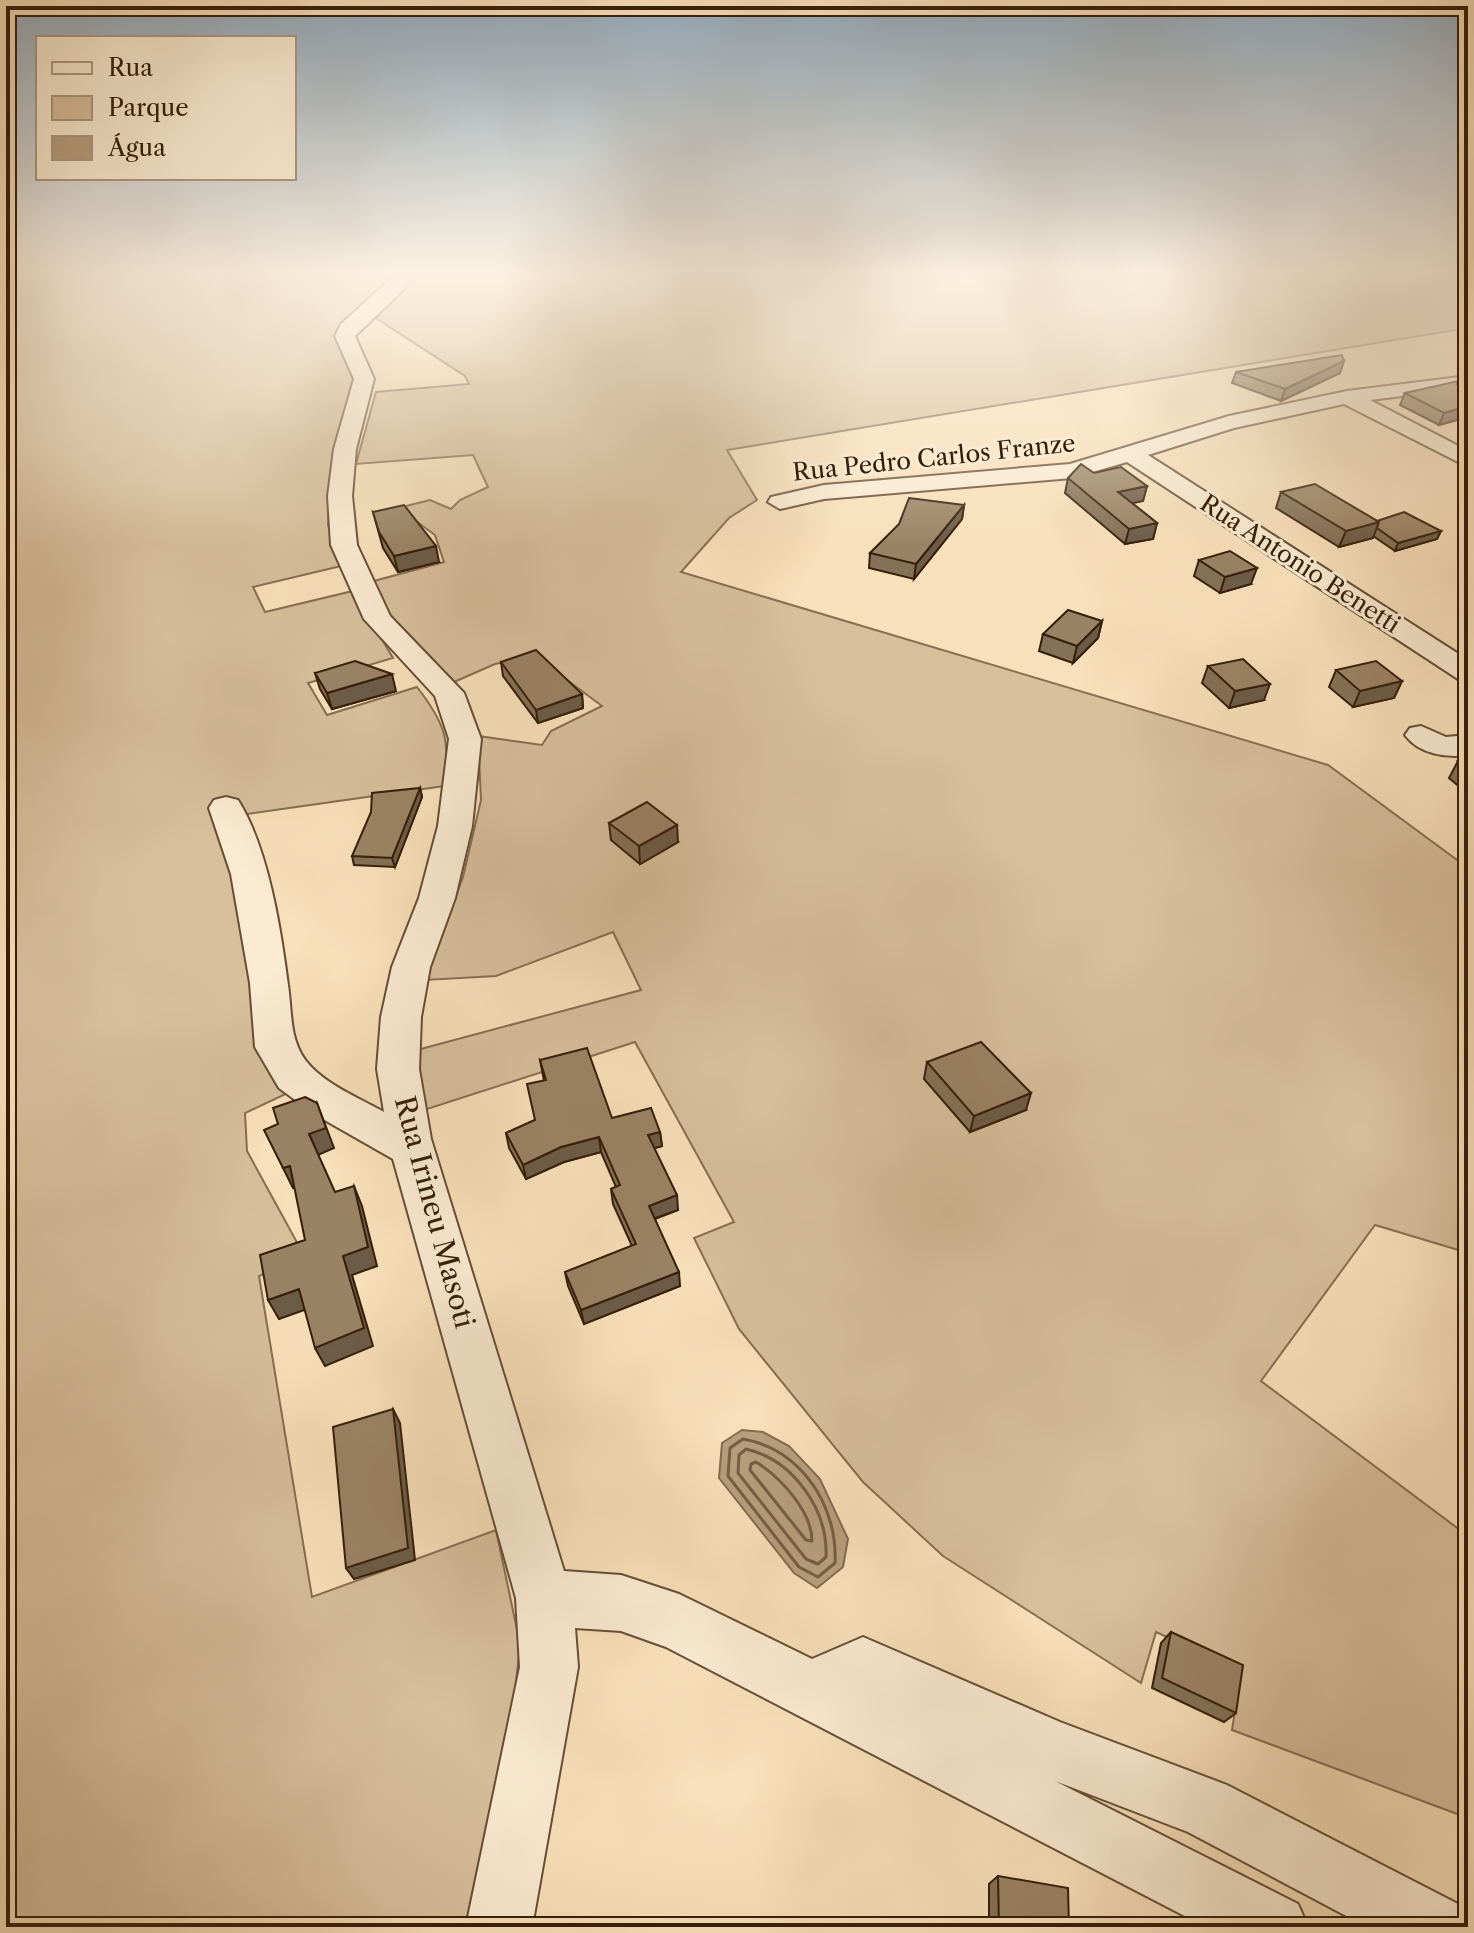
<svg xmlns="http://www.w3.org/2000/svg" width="1474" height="1933" viewBox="0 0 1474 1933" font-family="'Libre Caslon Text',serif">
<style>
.green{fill:#d7bf9c;stroke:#866e52;stroke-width:2}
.water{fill:#b69e7e;stroke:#826b4f;stroke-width:2}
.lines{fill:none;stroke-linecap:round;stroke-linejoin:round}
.shore{stroke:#765e44;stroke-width:3}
.minor-casing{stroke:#664e35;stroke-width:4}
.minor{fill:#faebd2;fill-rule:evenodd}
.wall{fill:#847157;stroke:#351e09;stroke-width:2}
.shaded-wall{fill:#6c5c47;stroke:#351e09;stroke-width:2}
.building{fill:#9a8365;stroke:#351e09;stroke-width:2}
.labels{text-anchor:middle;stroke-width:6;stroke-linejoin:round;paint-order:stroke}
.far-street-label{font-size:24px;fill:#351e09;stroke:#faebd2}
.street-label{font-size:28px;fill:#351e09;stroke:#faebd2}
</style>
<rect width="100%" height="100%" fill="#f8e0ba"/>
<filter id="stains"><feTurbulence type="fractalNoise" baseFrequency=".0025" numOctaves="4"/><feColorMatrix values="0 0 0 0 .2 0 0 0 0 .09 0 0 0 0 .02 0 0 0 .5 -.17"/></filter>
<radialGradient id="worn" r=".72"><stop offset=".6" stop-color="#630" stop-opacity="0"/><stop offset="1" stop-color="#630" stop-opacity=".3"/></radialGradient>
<!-- green -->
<g class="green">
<path d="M6,274H399L386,290L337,329L335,338L355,379L332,463L328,525L341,566L253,587L265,612L353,591L393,658L308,683L327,715L417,687C445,723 451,741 444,786L240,815L292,1091L245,1113L247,1151L305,1257L259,1276L312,1597L496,1530L520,1644L512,1719L469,1927H6Z"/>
<path d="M411,274H1468V328L727,450L757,500L729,518L681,572L1328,765L1468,868V1253L1375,1225L1261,1381L1468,1536V1818L1232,1730L1241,1671L1156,1632L1141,1683L943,1556L863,1482L739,1329L694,1238L734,1222L635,1042L421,1111L417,1050L641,990L613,932L496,976L425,980L463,877L481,800L478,736L542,745L551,731L602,706L535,656L495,664L454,682C424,652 386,623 374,581L444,562L435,535L408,515L406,506L430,500L451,509L460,500L488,487L473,455L356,464L376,392L469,384L465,376L371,315Z"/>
</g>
<!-- water -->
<polygon class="water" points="742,1430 763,1432 789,1446 820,1479 848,1539 843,1567 817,1588 794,1573 719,1478 722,1443"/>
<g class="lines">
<!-- shore -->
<g class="shore">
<path d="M743,1439C801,1449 838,1506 835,1563L818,1577L799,1567L728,1476L730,1448Z"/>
<path d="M746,1449C793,1460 828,1509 826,1557L818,1564L806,1559L738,1473L739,1455Z"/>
<path d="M756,1462C780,1477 812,1511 812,1541L806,1540L750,1470L751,1464Z"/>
</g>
<defs>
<g id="minor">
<path d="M396,274H413L401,292L355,336L374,379L356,449L352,496L357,545L390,616L464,693L481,739L472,826L455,898L430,967L421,1017L419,1069L431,1139L564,1571L621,1575L679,1594L812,1659L863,1637L1060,1722L1227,1785L1458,1904L1468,1927H1367L1188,1832L1055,1781L1298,1904L1308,1927H1206L666,1647L621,1631L575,1628L578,1667L532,1927H466L520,1667L516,1598L393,1159L314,1114L279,1088L255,1047L250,983L231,874L209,808L214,800L226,797L238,800C268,847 281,930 288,985C292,1011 289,1039 306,1061C324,1084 359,1098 384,1112L377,1069L381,1017L392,967L419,898L438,826L449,739L435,696L364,619L331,545L328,496L334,449L354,379L335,336L341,324Z"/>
<polygon points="1468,376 1468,388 1370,400 1468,451 1468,467 1344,404 1234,428 1148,455 1468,660 1468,682 1458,679 1127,462 1072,478 824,499 780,509 768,502 771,497 824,485 1070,464 1229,416 1347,391"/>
<path d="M1421,726L1446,737L1468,735V755C1446,758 1419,754 1405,735L1410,728Z"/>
</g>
</defs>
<!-- minor casing -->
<use href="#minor" class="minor-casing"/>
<!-- minor -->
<use href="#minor" class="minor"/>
</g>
<!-- wall -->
<g class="wall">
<polygon points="1344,361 1340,373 1281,401 1232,383 1236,372"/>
<polygon points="1468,383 1468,417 1439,425 1400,405 1405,393"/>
<polygon points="1094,473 1147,486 1143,501 1132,503 1157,523 1153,539 1125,544 1065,493 1068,478"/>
<polygon points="1281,492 1377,521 1441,531 1437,539 1395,551 1373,536 1373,538 1339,547 1276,508"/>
<polygon points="964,505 962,519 914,579 869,568 870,553"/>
<polygon points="373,512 439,562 398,572 383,548"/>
<polygon points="1199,560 1251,584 1220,593 1194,576"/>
<polygon points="1468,611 1468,621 1464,619"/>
<polygon points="1102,621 1098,638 1073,663 1039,651 1043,634"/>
<polygon points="501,662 582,694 583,708 538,723 503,676"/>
<polygon points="1208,666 1264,700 1229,708 1202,683"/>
<polygon points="1336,670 1402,681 1394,698 1353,707 1329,687"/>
<polygon points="315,673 396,691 332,709 320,689"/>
<polygon points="1468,759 1468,794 1449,778 1458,761"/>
<polygon points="420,788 422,797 395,867 354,865 352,856"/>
<polygon points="609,823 678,842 640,864 611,840"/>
<polygon points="540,1060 612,1118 660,1132 662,1146 654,1148 678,1210 655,1219 680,1286 584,1324 568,1286 565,1272 632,1246 613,1204 611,1189 616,1187 601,1152 564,1162 526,1179 509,1148 506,1133 535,1120 544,1081"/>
<polygon points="927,1062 1026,1110 970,1132 924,1079"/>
<polygon points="1171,1632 1236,1713 1224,1722 1152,1688 1161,1643"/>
<polygon points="998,1876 1069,1927 989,1927 989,1884"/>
</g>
<!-- shaded-wall -->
<g class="shaded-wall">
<polygon points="1344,361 1340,373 1281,401 1285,389"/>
<polygon points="1468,406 1468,417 1439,425 1444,413"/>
<polygon points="1147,486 1143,501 1114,507 1118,492"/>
<polygon points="964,505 962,519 914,579 916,564"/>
<polygon points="1379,522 1373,538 1339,547 1346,531"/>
<polygon points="1157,523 1153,539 1125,544 1129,529"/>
<polygon points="1441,531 1437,539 1395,551 1398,543"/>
<polygon points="436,546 439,562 398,572 394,556"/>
<polygon points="1257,568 1251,584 1220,593 1225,577"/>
<polygon points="1102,621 1098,638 1073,663 1077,646"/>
<polygon points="392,674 396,691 332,709 327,693"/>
<polygon points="1402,681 1394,698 1353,707 1360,691"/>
<polygon points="1270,684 1264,700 1229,708 1235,691"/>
<polygon points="582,694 583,708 538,723 536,710"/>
<polygon points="420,788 422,797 395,867 392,858"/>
<polygon points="677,825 678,842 640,864 639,846"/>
<polygon points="1031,1093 1026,1110 970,1132 974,1116"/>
<polygon points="317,1103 334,1148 318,1155 309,1134"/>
<polygon points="660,1132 662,1146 649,1150 648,1135"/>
<polygon points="599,1137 601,1152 564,1162 526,1179 523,1165 561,1147"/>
<polygon points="290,1166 300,1186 293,1188 283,1168"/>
<polygon points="354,1186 362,1206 377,1266 352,1275 373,1346 325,1366 315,1348"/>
<polygon points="677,1195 678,1210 650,1220 649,1206"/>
<polygon points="679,1272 680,1286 584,1324 581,1310"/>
<polygon points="299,1289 310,1308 279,1319 268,1300"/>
<polygon points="393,1409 400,1423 415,1560 354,1579 346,1568"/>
</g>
<!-- building -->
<g class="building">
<polygon points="1342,355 1344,361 1285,389 1236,372"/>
<polygon points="1458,381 1457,384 1468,383 1468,406 1444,413 1405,393"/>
<polygon points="1081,464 1094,473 1121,467 1147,486 1118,492 1157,523 1129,529 1068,478"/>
<polygon points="1315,484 1379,522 1346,531 1281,492"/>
<polygon points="909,498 964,505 916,564 870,553 899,524"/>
<polygon points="404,505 436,546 394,556 379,532 373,512"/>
<polygon points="1404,512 1441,531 1398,543 1377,528 1379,522 1377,521"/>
<polygon points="1230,551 1257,568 1225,577 1199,560"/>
<polygon points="1068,610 1102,621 1077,646 1043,634"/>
<polygon points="536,650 582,694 536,710 501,662"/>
<polygon points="1243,659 1270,684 1235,691 1208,666"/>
<polygon points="355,661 392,674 327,693 315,673"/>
<polygon points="1376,661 1402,681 1360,691 1336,670"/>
<polygon points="1468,759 1468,769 1458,761"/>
<polygon points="420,788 392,858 352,856 371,812 372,793"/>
<polygon points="647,802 677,825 639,846 609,823"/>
<polygon points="981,1042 1031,1093 974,1116 927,1062"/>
<polygon points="587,1048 612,1118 651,1108 660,1132 648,1135 677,1195 649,1206 679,1272 581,1310 565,1272 636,1244 611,1189 620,1185 599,1137 561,1147 523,1165 506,1133 535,1120 527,1084 546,1080 540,1060"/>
<polygon points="305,1097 317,1103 326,1128 309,1134 335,1192 354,1186 368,1247 343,1256 364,1328 315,1348 299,1289 268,1300 260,1255 305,1240 290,1166 283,1168 264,1130 278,1124 273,1108"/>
<polygon points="393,1409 408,1548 346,1568 333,1427"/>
<polygon points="1171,1632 1243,1665 1236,1713 1162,1678"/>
<polygon points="998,1876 1068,1888 1069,1927 999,1927"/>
<polygon points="960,1923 980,1927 960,1927"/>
</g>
<!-- sky -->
<linearGradient id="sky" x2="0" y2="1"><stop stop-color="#94abbe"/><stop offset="0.5" stop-color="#fcf1e0"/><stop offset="1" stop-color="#fcf1e0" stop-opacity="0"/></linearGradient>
<rect width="1474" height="545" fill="url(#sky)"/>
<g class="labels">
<!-- far-street labels -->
<g class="far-street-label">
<text transform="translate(934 458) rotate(-6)" y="8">Rua Pedro Carlos Franze</text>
<text transform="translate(1300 564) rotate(33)" y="8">Rua Antonio Benetti</text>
</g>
<!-- street labels -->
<g class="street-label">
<text transform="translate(435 1212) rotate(75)" y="10">Rua Irineu Masoti</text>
</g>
</g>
<!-- margin -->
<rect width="1474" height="1933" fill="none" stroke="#f8e0ba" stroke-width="32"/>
<rect x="8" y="8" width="1458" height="1917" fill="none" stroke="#351e09" stroke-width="4"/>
<rect x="16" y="16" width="1442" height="1901" fill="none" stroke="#351e09" stroke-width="2"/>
<!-- legend -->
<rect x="36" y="36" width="260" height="144" fill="#faebd2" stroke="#ab9982" stroke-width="2"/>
<rect x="52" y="62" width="40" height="12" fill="#faebd2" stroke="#ab9982" stroke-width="2"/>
<text x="108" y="76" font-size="24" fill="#351e09">Rua</text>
<rect x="52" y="96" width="40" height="24" fill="#d7bf9c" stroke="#ab9982" stroke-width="2"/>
<text x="108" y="116" font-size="24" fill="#351e09">Parque</text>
<rect x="52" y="136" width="40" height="24" fill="#b69e7e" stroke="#ab9982" stroke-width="2"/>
<text x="108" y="156" font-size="24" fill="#351e09">Água</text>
<rect width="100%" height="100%" filter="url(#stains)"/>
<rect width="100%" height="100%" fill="url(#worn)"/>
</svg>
